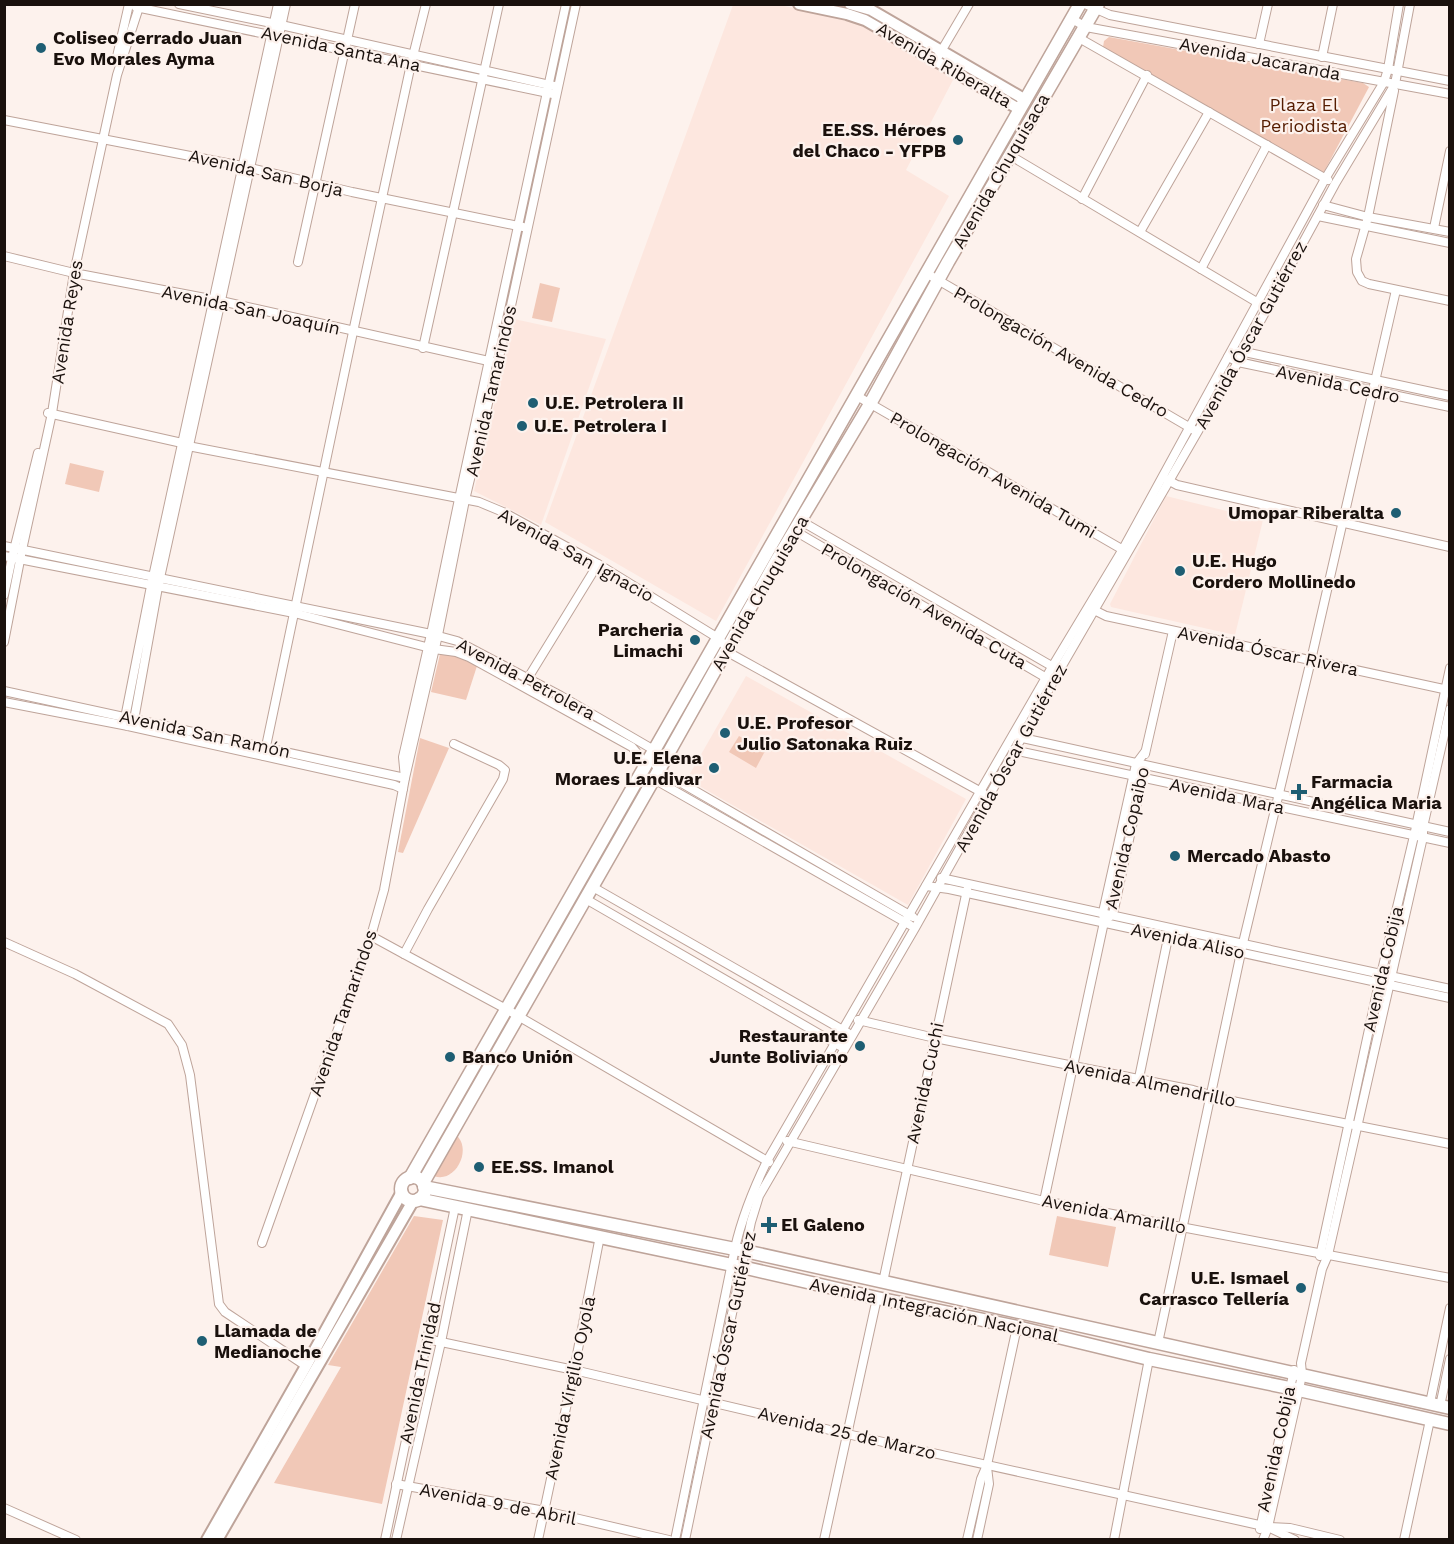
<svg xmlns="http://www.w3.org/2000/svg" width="1454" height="1544" viewBox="0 0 1454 1544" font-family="'Work Sans',sans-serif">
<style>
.built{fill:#fde7df}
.green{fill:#f1c8b7}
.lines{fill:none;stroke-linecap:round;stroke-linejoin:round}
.street-casing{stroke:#bea49a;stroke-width:10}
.secondary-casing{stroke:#bea49a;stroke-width:14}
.primary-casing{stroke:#bea49a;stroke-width:15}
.street{stroke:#fff;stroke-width:8}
.secondary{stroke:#fff;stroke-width:10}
.primary{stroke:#fff;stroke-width:12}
.poi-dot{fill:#1e5e73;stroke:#fdf2ed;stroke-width:2}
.labels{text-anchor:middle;stroke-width:4.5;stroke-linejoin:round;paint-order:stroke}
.poi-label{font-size:18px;font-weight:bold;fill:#1a110d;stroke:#fdf2ed;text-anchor:start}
.street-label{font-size:18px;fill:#1a110d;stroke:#fdf2ed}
.park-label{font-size:18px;fill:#551c00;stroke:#fdf2ed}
</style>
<rect width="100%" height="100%" fill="#fdf2ed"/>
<!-- built -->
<g class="built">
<polygon points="733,5 780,5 862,23 954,78 906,170 949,196 716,621 545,522"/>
<polygon points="514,319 606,339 541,525 474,491"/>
<polygon points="1166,496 1263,520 1235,635 1111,607 1110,604"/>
<polygon points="746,676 966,799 908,905 687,779"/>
</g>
<!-- green -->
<g class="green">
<polygon points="1109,37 1363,83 1369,87 1324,172 1320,172 1103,47 1104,41"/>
<polygon points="540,283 560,288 552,322 532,318"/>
<polygon points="70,463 104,471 99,492 65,484"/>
<polygon points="440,654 456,656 477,666 466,700 431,692"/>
<polygon points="739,736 765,751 756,768 729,752"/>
<polygon points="420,738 449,748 403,853 398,852"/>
<path d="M456,1135C473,1149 455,1184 434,1176L435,1171Z"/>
<polygon points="414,1216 443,1220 382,1504 274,1483 341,1367 328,1365"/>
<polygon points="1057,1216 1116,1227 1108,1267 1049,1255"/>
</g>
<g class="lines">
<defs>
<g id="street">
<polyline points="179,4 281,25 554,86"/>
<polyline points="278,4 151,586 125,718 128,726 134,720 158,587 286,4"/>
<polyline points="566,4 459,499 431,634 403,757 405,778 438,635 465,500 509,315 576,4"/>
<polyline points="1085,4 1110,15 1450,81"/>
<polyline points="136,7 553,94"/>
<polyline points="1072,19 1086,27 1450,94"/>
<polyline points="1079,38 1328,180"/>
<polyline points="1259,44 1268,4"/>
<polyline points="1322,57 1333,4"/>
<polyline points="936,60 969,4"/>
<polyline points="116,61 129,4"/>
<polyline points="1394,91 1368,217 1356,259 1357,272 1362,281 1369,284 1450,301"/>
<polyline points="4,120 242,166 352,192 523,227"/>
<polyline points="1011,156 1260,304"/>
<polyline points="1082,199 1147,75"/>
<polyline points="1323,205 1368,217 1450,232"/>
<polyline points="1318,216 1450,243"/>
<polyline points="1434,228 1450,151"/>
<polyline points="1140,232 1209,112"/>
<polyline points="4,256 74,273 221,301 493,362"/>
<polyline points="298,262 355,4"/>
<polyline points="1201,269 1267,145"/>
<polyline points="926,273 1194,430"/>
<polyline points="423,348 499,4"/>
<polyline points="1240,351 1450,396"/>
<polyline points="1228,357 1238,362 1450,407"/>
<polyline points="857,396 1125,551"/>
<polyline points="48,413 182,443 188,446 479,502 503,512 598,564 718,638 733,655 983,793"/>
<polyline points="1164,478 1177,485 1450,547"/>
<polyline points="801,521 1055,668"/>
<polyline points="795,531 1050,680"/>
<polyline points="4,546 431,634 457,641 561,696 654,750 654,763 659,770 913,917"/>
<polyline points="4,556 294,613 434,649 456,652 469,657 632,747 647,765"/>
<polyline points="4,595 12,558 38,453"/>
<polyline points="1092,609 1106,616 1448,690"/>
<polyline points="4,642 22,550 52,413 74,273 117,75 140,4"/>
<polyline points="528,678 598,564"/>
<polyline points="4,691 405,778 384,890 371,936 262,1243"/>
<polyline points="4,702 128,726 394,785 403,789"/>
<polyline points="1018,737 1450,832"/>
<polyline points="454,744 499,765 505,770 503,779 428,909 404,954 506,1009 769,1162"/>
<polyline points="1013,750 1450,843"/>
<polyline points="1145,754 1173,631"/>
<polyline points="264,756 353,332 411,64 426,4"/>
<polyline points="652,778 910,925"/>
<polyline points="941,878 1450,989"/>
<polyline points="591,886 848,1033"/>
<polyline points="926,886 949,889 1450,998"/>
<polyline points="584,898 840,1046"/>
<polyline points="1109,917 1113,914 1143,775"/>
<polyline points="371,936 404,954"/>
<polyline points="4,942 75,974 168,1024 182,1045 190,1075 219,1304 225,1312 306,1366"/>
<polyline points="858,1020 935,1038 1193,1090 1227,1100 1450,1144"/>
<polyline points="1139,1078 1169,933"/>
<polyline points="787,1141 1044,1201 1450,1278"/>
<polyline points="1044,1201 1104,922 1103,912 1136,764 1145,752"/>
<polyline points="1320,1256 1379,983 1414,836 1450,668"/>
<polyline points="883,1282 967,890"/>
<polyline points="427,1339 574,1370 847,1434 1268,1527 1290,1528 1340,1540"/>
<polyline points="1158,1343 1243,943 1311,660 1396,290"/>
<polyline points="1430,1403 1450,1308"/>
<polyline points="1440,1406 1450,1359"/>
<polyline points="396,1484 545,1511 669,1540"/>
<polyline points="4,1508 76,1540"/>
<polyline points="1260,1529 1294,1370"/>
<polyline points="1272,1529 1295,1540"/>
<polyline points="385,1540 455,1207"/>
<polyline points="396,1540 441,1342 468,1209"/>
<polyline points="538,1540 574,1370 600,1236"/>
<path d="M675,1540L735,1248C742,1217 753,1190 767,1161L1052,667L1123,549L1325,179L1384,82L1388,69L1399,4"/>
<polyline points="685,1540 751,1222 759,1196 915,928 1059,671 1238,362 1335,184 1395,84 1410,4"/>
<polyline points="824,1540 877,1298"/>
<polyline points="967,1540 981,1479 987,1465 1017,1327"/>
<polyline points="977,1540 989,1484 987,1467"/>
<polyline points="1114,1540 1149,1359"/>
<polyline points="1263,1540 1268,1527 1299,1390 1302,1374 1301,1363 1322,1269 1328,1255 1423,837 1423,827 1450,709"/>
<polyline points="1404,1540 1430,1420"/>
</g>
<g id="secondary">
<polyline points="799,4 847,14 865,20 1019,109"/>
<polyline points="850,4 871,10 1024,99"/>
<polyline points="207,1540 306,1366 402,1192"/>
<polyline points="217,1540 413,1201"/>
</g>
<g id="primary">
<circle cx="413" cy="1189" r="12"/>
<polyline points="410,1178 1080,4"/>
<polyline points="423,1183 659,770 778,558 870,404 948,262 1098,4"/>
<polyline points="424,1187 745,1251 1450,1408"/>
<polyline points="419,1199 742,1267 877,1298 1017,1327 1149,1359 1299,1390 1450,1424"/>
</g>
</defs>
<!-- street casing -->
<use href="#street" class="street-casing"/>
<!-- secondary casing -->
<use href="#secondary" class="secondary-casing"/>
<!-- primary casing -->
<use href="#primary" class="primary-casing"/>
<!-- street -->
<use href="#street" class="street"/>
<!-- secondary -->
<use href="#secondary" class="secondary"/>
<!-- primary -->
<use href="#primary" class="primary"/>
</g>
<!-- markers -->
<g class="poi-dot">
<circle cx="41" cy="48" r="6"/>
<circle cx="958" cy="140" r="6"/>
<circle cx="533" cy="403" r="6"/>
<circle cx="522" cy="426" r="6"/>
<circle cx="1396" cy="513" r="6"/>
<circle cx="1180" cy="571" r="6"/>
<circle cx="695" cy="640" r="6"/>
<circle cx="725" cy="733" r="6"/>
<circle cx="714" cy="768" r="6"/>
<path d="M1296 783h6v6h6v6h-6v6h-6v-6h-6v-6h6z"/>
<circle cx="1175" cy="856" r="6"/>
<circle cx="860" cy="1046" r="6"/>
<circle cx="450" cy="1057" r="6"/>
<circle cx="479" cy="1167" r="6"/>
<path d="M766 1216h6v6h6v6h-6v6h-6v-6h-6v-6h6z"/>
<circle cx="1301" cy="1288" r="6"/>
<circle cx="202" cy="1341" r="6"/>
</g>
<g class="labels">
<!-- poi labels -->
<g class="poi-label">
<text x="53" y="44">Coliseo Cerrado Juan<tspan x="53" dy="21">Evo Morales Ayma</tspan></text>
<text x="946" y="136" text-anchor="end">EE.SS. Héroes<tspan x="946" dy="21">del Chaco - YFPB</tspan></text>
<text x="545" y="409">U.E. Petrolera II</text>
<text x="534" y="432">U.E. Petrolera I</text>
<text x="1384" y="519" text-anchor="end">Umopar Riberalta</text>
<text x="1192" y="567">U.E. Hugo<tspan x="1192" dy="21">Cordero Mollinedo</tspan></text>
<text x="683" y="636" text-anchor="end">Parcheria<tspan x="683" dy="21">Limachi</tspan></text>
<text x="737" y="729">U.E. Profesor<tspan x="737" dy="21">Julio Satonaka Ruiz</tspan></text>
<text x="702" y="764" text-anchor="end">U.E. Elena<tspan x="702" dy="21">Moraes Landivar</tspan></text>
<text x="1311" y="788">Farmacia<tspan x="1311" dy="21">Angélica Maria</tspan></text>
<text x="1187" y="862">Mercado Abasto</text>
<text x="848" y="1042" text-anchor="end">Restaurante<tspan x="848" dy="21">Junte Boliviano</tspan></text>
<text x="462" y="1063">Banco Unión</text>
<text x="491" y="1173">EE.SS. Imanol</text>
<text x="781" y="1231">El Galeno</text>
<text x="1289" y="1284" text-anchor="end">U.E. Ismael<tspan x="1289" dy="21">Carrasco Tellería</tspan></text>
<text x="214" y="1337">Llamada de<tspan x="214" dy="21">Medianoche</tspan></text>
</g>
<!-- street labels -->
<g class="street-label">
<text transform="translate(341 49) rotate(12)" y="6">Avenida Santa Ana</text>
<text transform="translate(1260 59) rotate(11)" y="6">Avenida Jacaranda</text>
<text transform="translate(944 65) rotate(30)" y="6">Avenida Riberalta</text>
<text transform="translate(1001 171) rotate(-60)" y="6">Avenida Chuquisaca</text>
<text transform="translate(266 173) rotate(13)" y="6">Avenida San Borja</text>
<text transform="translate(251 310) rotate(12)" y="6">Avenida San Joaquín</text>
<text transform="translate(67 322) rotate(-81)" y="6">Avenida Reyes</text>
<text transform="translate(1251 335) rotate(-61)" y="6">Avenida Óscar Gutiérrez</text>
<text transform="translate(1061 352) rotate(30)" y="6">Prolongación Avenida Cedro</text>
<text transform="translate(1338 384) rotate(12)" y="6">Avenida Cedro</text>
<text transform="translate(491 391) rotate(-77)" y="6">Avenida Tamarindos</text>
<text transform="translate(993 475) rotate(30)" y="6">Prolongación Avenida Tumi</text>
<text transform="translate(576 555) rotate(29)" y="6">Avenida San Ignacio</text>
<text transform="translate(760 593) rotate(-60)" y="6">Avenida Chuquisaca</text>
<text transform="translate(924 606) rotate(30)" y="6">Prolongación Avenida Cuta</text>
<text transform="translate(1268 651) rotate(12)" y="6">Avenida Óscar Rivera</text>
<text transform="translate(526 679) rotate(28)" y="6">Avenida Petrolera</text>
<text transform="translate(205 734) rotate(12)" y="6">Avenida San Ramón</text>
<text transform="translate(1011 758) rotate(-61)" y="6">Avenida Óscar Gutiérrez</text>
<text transform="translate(1227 796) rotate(12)" y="6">Avenida Mara</text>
<text transform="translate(1127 838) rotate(-77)" y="6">Avenida Copaibo</text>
<text transform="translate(1188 941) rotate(12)" y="6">Avenida Aliso</text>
<text transform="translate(1383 969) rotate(-77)" y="6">Avenida Cobija</text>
<text transform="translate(343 1013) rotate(-71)" y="6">Avenida Tamarindos</text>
<text transform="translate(925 1083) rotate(-78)" y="6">Avenida Cuchi</text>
<text transform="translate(1150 1083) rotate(12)" y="6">Avenida Almendrillo</text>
<text transform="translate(1114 1214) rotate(11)" y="6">Avenida Amarillo</text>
<text transform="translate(934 1310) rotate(12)" y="6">Avenida Integración Nacional</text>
<text transform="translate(728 1335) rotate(-78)" y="6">Avenida Óscar Gutiérrez</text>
<text transform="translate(420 1373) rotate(-78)" y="6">Avenida Trinidad</text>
<text transform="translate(570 1388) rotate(-78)" y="6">Avenida Virgilio Oyola</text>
<text transform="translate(847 1433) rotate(13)" y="6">Avenida 25 de Marzo</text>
<text transform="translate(1276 1449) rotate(-78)" y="6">Avenida Cobija</text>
<text transform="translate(498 1504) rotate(11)" y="6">Avenida 9 de Abril</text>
</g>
<!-- park labels -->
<g class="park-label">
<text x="1304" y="111">Plaza El<tspan x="1304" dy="21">Periodista</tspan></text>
</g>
</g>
<!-- border -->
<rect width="1454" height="1544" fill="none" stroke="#1a110d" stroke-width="12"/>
</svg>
